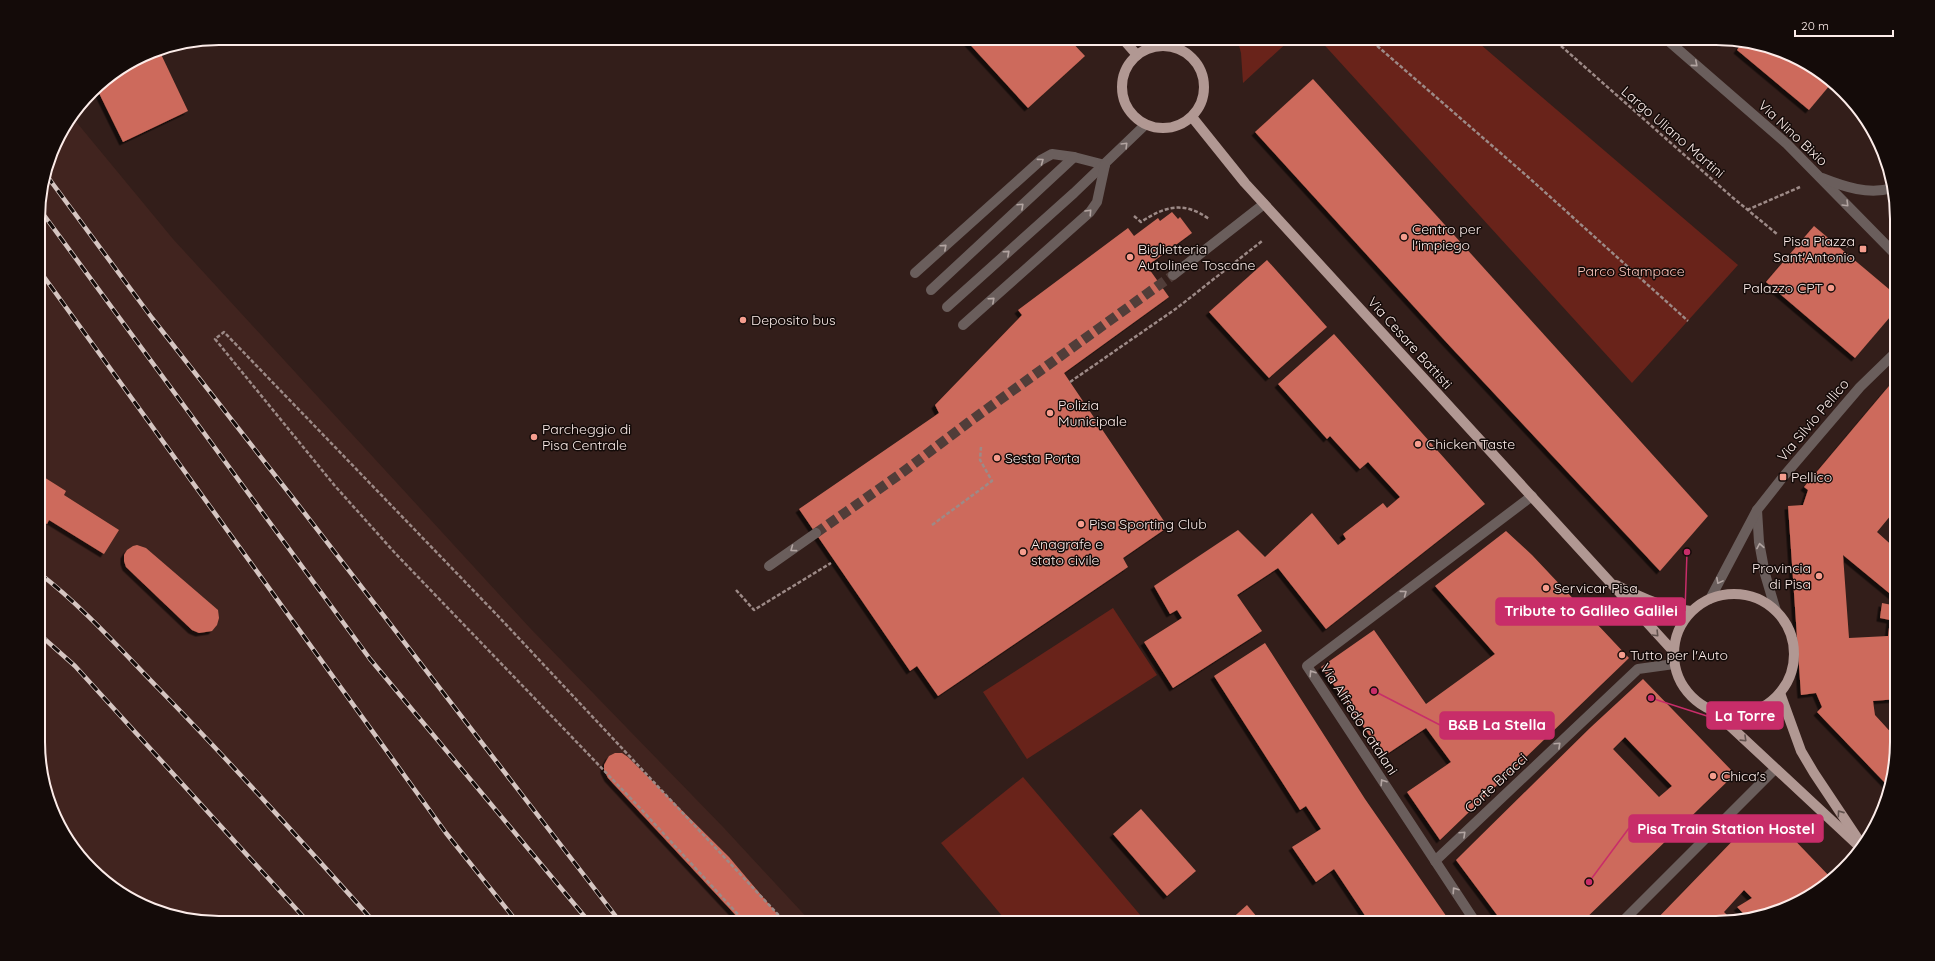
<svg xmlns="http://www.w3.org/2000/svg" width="1935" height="961" viewBox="0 0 1935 961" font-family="Quicksand,sans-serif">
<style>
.built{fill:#41241f}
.green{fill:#69231a}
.building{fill:#cd6b5b;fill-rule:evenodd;filter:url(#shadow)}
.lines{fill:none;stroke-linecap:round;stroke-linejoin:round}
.minor-tunnel{stroke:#513d39;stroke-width:10;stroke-dasharray:10 5;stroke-linecap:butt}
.path{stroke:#9d8a87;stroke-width:2.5;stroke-dasharray:4 2;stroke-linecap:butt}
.minor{stroke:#6a5e5c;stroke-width:10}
.major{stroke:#b19893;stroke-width:10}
.rail-casing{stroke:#d5c5c1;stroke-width:4.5}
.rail{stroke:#140b09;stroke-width:3;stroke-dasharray:9;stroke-linecap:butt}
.oneway{stroke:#b3a5a2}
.oneway2{stroke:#62524e}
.poi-dot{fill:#f59d8e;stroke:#140b09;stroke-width:1.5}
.labels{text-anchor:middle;stroke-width:3;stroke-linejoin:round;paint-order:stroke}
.street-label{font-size:14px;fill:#fcece9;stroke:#140b09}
.poi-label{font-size:14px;fill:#fcece9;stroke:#140b09;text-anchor:start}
.park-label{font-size:14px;fill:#fdc8be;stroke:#140b09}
.rim{fill:none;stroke:#fcece9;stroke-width:2}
.leader{fill:none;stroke:#c82d69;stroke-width:1.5}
.callout-dot{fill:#c82d69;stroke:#140b09;stroke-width:1.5}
.callout{fill:#c82d69;stroke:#c82d69;stroke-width:1.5}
.callout-label{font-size:15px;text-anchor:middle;font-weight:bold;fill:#fff}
</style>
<defs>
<filter id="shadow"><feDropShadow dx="-3.5" dy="3.5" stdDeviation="0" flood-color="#0009"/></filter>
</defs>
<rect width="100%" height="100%" fill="#331e1a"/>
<!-- built -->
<polygon class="built" points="73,118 173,239 530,628 724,828 812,923 219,923 139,904 75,852 52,811 40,766 38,207 57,139"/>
<!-- green -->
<g class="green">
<polygon points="1237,38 1292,38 1243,83 1241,53"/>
<polygon points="1318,38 1473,38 1738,265 1632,383"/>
<polygon points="1113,608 1157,675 1027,759 983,692"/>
<polygon points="1023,777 1147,923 1008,923 941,843"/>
</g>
<!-- building -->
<g class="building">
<polygon points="964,38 1068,38 1085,56 1028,108"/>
<polygon points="1716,38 1726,40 1723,44"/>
<polygon points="1741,44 1796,57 1830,85 1809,110 1737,50"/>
<polygon points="159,50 188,111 123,142 96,87 100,83 150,52"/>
<polygon points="1313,79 1708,516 1660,571 1447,343 1255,132"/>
<polygon points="1172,212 1178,219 1180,217 1192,233 1147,266 1169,297 1064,373 1168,527 1123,558 1128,567 938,696 917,666 910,671 799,509 939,413 935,405 1022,315 1018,310 1128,228 1134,236 1158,218 1160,221"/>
<polygon points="1814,226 1896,295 1896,310 1855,358 1766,282"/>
<polygon points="1267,260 1327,327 1269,378 1209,312"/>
<polygon points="1334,334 1485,504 1326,629 1278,568 1237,595 1262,631 1173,688 1144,642 1182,618 1177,610 1170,614 1154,586 1238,530 1265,557 1312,513 1338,545 1346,539 1343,534 1383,503 1387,508 1400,497 1368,462 1360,469 1330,436 1327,439 1278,384"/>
<path d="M1889,386L1896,392V509L1877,532L1896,549L1897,699L1873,701L1875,715L1897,739L1887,785L1817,712L1822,707L1816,693L1801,695L1788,506L1803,505L1808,490L1804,487ZM1843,555L1894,597L1892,605L1882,603L1880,618L1890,620L1888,636L1849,638Z"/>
<polygon points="39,474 66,491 64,495 119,530 104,554 49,520 47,524 39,519"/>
<polygon points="1506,531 1532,555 1629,658 1440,840 1407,792 1451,762 1426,728 1384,756 1321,667 1374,630 1426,704 1495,654 1435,586"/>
<polygon points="137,545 146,548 218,610 219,618 217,625 212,631 199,633 192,630 126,567 124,561 124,555 127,550 133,546"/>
<polygon points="1265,643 1365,799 1451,923 1370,923 1334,869 1316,882 1292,847 1321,829 1306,806 1300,810 1214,676"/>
<path d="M1643,679L1735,774L1581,923H1503L1456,860L1590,728ZM1625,737L1672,786L1659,797L1613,749Z"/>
<polygon points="615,753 622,753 628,757 729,857 785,923 743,923 608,778 604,770 604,765 609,756"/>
<polygon points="1141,809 1196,871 1167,896 1113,834"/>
<polygon points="1761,821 1774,822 1784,829 1832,879 1817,892 1774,913 1748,918 1737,907 1752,898 1744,890 1724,912 1732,920 1730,922 1653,923 1748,825"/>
<polygon points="1247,905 1262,923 1227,923"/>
</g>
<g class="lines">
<!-- minor-tunnel -->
<polyline class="minor-tunnel" points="816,533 899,475 969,422 1173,275"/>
<!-- path -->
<g class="path">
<polyline points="1368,38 1527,176 1688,321"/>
<polyline points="1552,38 1732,197 1777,234"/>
<polyline points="1224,43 1231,38"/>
<polyline points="1747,210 1800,187"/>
<path d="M1134,216L1141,222C1165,206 1184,201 1209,219"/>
<polyline points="1846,247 1849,243"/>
<polyline points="1070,382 1177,308 1262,241"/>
<polyline points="932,525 992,481 980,460 981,447"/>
<polyline points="736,590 754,610 831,563"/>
<polyline points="746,923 640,808 395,553 335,486 215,339 224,332 498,616 786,923"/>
</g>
<!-- minor -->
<g class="minor">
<polyline points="1665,38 1787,144 1896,255"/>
<path d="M1822,178C1845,187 1868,195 1893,188"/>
<polyline points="915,273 1041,160 1052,154 1074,157 1105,165"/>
<polyline points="1173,275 1264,204"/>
<polyline points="931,290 1074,157"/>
<polyline points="947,307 1074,193 1145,125"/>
<polyline points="963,325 1090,212 1097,202 1105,165"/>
<polyline points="1757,510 1759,542 1765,574 1776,611"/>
<polyline points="769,566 816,533"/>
<polyline points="1710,599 1757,510 1783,477 1860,387 1896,352"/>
<polyline points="1435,861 1638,669 1674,664"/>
<polyline points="1476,923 1307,666 1532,496"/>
<polyline points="1621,923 1775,769"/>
</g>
<!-- major -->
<g class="major">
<polyline points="1122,38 1137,55"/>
<circle cx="1163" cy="87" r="41"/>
<polyline points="1192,117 1245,183 1673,651"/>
<path d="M1616,585C1641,597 1663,608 1691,611"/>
<circle cx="1734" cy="654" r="60"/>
<polyline points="1780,693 1801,751 1814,773 1860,842"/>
<polyline points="1715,712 1861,848"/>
</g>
<defs>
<g id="rail">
<polyline points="47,176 152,318 296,502 621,923"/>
<polyline points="38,207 370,659 590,923"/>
<polyline points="39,270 446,833 518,923"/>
<path d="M39,573C83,607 121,650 159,689C233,765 304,844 375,923"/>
<polyline points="39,634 75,666 309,923"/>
</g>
</defs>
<!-- rail casing -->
<use href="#rail" class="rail-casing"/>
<!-- rail -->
<use href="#rail" class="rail"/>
</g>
<!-- one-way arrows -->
<defs><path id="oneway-chevron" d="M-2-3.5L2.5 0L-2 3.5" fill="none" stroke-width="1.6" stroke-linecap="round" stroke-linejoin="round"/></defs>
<g class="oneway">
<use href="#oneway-chevron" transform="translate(1695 64) rotate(41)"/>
<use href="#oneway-chevron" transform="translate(1125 145) rotate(-45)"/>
<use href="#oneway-chevron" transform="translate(1041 161) rotate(-36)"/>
<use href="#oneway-chevron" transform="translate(1846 204) rotate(45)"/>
<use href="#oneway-chevron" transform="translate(1021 206) rotate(-43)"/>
<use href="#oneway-chevron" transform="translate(1089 212) rotate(-47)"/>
<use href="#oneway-chevron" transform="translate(944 247) rotate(-42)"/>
<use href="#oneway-chevron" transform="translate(1007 253) rotate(-42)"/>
<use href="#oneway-chevron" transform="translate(992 300) rotate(-42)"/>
<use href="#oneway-chevron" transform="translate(1760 546) rotate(-100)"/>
<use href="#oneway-chevron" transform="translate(793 549) rotate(144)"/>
<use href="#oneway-chevron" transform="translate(1719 581) rotate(118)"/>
<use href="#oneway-chevron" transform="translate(1404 593) rotate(-37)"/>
<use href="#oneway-chevron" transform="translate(1312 673) rotate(-123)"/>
<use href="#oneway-chevron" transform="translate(1558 745) rotate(-43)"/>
<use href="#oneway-chevron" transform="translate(1383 782) rotate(-123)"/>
<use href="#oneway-chevron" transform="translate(1463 834) rotate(-43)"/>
<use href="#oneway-chevron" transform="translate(1455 890) rotate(-124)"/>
</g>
<g class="oneway2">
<use href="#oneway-chevron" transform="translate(1656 634) rotate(46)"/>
<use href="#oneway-chevron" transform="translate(1744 739) rotate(44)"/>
<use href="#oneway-chevron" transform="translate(1840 813) rotate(-125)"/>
</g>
<!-- markers -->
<g class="poi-dot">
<circle cx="1404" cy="237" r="4"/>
<rect x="1859" y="245" width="8" height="8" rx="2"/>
<circle cx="1130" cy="257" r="4"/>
<circle cx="1831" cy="288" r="4"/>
<circle cx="743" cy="320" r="4"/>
<circle cx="1050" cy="413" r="4"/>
<circle cx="534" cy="437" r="4"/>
<circle cx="1418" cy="444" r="4"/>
<circle cx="997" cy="458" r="4"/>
<rect x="1779" y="473" width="8" height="8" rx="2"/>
<circle cx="1081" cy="524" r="4"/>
<circle cx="1023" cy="552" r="4"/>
<circle cx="1819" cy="576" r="4"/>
<circle cx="1546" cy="588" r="4"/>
<circle cx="1622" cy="655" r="4"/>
<circle cx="1713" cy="776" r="4"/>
</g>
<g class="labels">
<!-- street labels -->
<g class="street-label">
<text transform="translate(1673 132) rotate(41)" y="5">Largo Uliano Martini</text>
<text transform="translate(1793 133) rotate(43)" y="5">Via Nino Bixio</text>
<text transform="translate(1410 343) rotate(48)" y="5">Via Cesare Battisti</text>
<text transform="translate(1813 420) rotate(-50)" y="5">Via Silvio Pellico</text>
<text transform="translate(1359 719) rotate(57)" y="5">Via Alfredo Catalani</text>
<text transform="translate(1496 783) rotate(-43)" y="5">Corte Bracci</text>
</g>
<!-- poi labels -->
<g class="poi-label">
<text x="1412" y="234">Centro per<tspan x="1412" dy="16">l'impiego</tspan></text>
<text x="1855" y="246" text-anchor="end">Pisa Piazza<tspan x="1855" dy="16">Sant'Antonio</tspan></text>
<text x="1138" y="254">Biglietteria<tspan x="1138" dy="16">Autolinee Toscane</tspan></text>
<text x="1823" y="293" text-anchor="end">Palazzo CPT</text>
<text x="751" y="325">Deposito bus</text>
<text x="1058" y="410">Polizia<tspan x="1058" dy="16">Municipale</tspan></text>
<text x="542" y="434">Parcheggio di<tspan x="542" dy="16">Pisa Centrale</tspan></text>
<text x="1426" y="449">Chicken Taste</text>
<text x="1005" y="463">Sesta Porta</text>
<text x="1791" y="482">Pellico</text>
<text x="1089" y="529">Pisa Sporting Club</text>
<text x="1031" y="549">Anagrafe e<tspan x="1031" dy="16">stato civile</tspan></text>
<text x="1811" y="573" text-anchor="end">Provincia<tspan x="1811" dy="16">di Pisa</tspan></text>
<text x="1554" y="593">Servicar Pisa</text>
<text x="1630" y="660">Tutto per l'Auto</text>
<text x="1721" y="781">Chica's</text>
</g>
<!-- park labels -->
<g class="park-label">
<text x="1631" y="276">Parco Stampace</text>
</g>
</g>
<!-- crop -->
<path d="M0 0H1935V961H0ZM219 45H1716A174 174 0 0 1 1890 219V742A174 174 0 0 1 1716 916H219A174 174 0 0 1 45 742V219A174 174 0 0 1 219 45Z" fill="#140b09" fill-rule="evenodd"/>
<path class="rim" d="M219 45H1716A174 174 0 0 1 1890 219V742A174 174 0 0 1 1716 916H219A174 174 0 0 1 45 742V219A174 174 0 0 1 219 45Z"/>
<!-- callouts -->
<path class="leader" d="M1687 552L1685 611M1651 698L1707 716M1374 691L1440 725M1589 882L1629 828"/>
<g class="callout-dot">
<circle cx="1687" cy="552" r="4"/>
<circle cx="1651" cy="698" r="4"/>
<circle cx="1374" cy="691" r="4"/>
<circle cx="1589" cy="882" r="4"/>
</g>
<g class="callout">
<rect x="1496" y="598" width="189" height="27" rx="4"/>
<rect x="1707" y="702" width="76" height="27" rx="4"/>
<rect x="1440" y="712" width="114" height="27" rx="4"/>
<rect x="1629" y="815" width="194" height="27" rx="4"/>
</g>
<g class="callout-label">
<text x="1591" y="616">Tribute to Galileo Galilei</text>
<text x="1745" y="721">La Torre</text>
<text x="1497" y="730">B&amp;B La Stella</text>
<text x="1726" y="834">Pisa Train Station Hostel</text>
</g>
<!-- scale -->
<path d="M1795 30v6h98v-6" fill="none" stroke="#fcece9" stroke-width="2"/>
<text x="1801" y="30" font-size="12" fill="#fcece9" stroke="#140b09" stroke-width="3" paint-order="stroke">20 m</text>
</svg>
